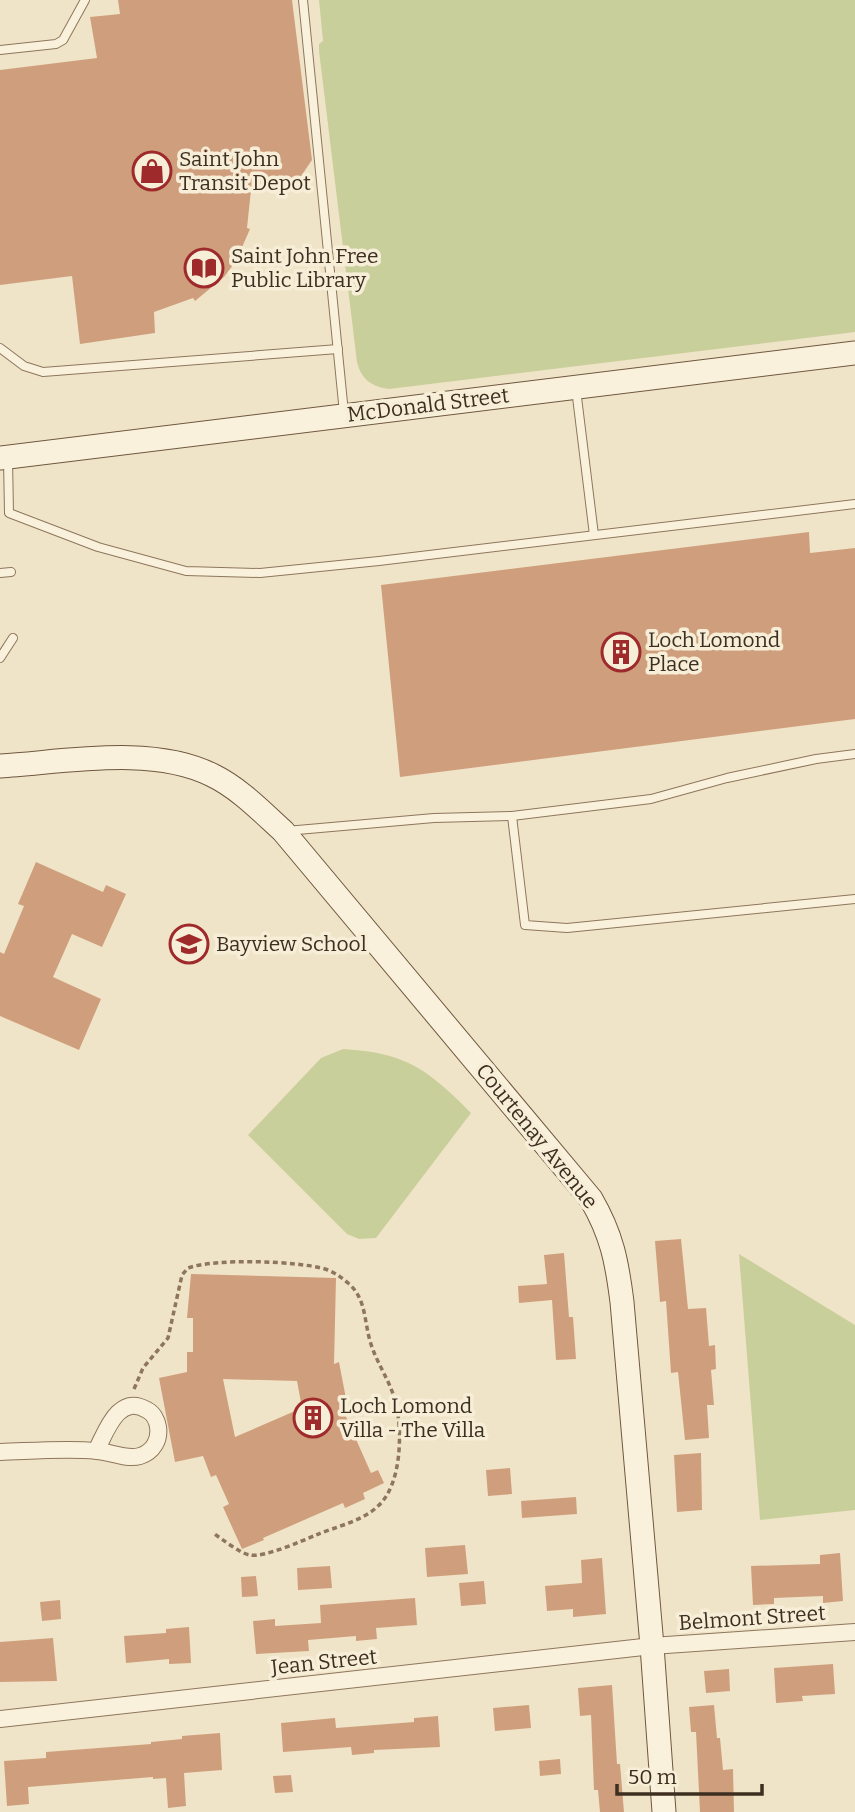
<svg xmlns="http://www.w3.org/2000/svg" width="855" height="1812" viewBox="0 0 855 1812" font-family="Bitter,serif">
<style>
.green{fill:#c9cf9b}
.building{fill:#cf9f7d;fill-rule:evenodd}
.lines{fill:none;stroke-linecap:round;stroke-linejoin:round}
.lane-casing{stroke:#8d765c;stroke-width:10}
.street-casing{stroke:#8d765c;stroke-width:18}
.secondary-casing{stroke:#6f573f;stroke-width:25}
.path{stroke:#8d765c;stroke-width:3.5;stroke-dasharray:5 3.5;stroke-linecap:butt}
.lane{stroke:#faf1dc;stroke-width:8}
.street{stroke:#faf1dc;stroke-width:16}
.secondary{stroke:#faf1dc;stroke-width:23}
.labels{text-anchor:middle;stroke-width:7;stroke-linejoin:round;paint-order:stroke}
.poi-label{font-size:21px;fill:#3d2e20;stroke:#f7eed8;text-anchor:start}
.street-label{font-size:21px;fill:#3d2e20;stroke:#f7eed8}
</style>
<rect width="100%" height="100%" fill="#f0e4c8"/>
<!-- green -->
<g class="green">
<path d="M319,0H855V332L389,389C372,387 361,379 357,362L319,51V44L323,41Z"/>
<path d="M343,1049C407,1053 427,1069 471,1113L376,1238L359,1239L347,1234L248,1135L321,1058Z"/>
<polygon points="739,1254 855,1325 855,1510 760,1520"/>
</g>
<!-- building -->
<g class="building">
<polygon points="118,0 292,0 312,160 297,182 251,190 247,228 250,229 236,261 224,277 195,301 193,298 154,312 155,333 80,344 72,276 0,285 0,70 97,58 90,17 120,14"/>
<polygon points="809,532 810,553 855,548 855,719 400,777 381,585"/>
<polygon points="36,862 103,892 106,885 126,894 102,947 72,934 53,977 101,999 79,1050 0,1016 0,952 4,954 24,906 18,904"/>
<polygon points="681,1239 688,1309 706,1308 709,1346 715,1345 716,1369 711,1370 714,1405 707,1405 709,1438 685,1440 678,1372 671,1373 666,1301 660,1302 655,1241"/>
<polygon points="564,1253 569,1317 573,1317 576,1359 556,1360 552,1300 519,1303 518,1286 547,1284 544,1255"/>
<path d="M191,1274L336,1278L334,1364L339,1362L348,1409L343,1410L371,1473L378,1470L384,1483L363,1493L365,1499L345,1508L343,1503L263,1538L264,1540L242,1549L223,1507L229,1504L216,1475L211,1477L203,1456L175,1462L159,1378L187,1372V1352H193V1318H187ZM223,1379L297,1381L302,1408L235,1437Z"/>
<polygon points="701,1453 702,1510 677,1512 674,1455"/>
<polygon points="510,1468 512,1494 488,1496 486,1470"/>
<polygon points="576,1497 577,1514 522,1518 521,1501"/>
<polygon points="465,1545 468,1574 427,1577 425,1548"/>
<polygon points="840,1553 843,1601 823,1603 823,1596 774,1598 774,1604 753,1605 751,1566 820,1564 820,1555"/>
<polygon points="602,1558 606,1614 573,1617 573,1609 547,1611 545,1586 582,1583 581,1560"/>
<polygon points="330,1566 332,1588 298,1590 297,1568"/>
<polygon points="256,1576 258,1596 242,1597 241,1577"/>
<polygon points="484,1581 486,1604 461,1606 459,1583"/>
<polygon points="415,1598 417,1625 376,1628 377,1639 356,1641 356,1636 308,1640 309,1651 256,1654 253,1621 275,1619 275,1626 321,1623 320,1605"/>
<polygon points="60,1600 61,1619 42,1621 40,1602"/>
<polygon points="189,1627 191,1663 169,1664 169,1659 126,1663 124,1636 166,1633 166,1629"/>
<polygon points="53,1638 57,1681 0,1682 0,1642"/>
<polygon points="833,1664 835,1694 802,1696 803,1701 776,1703 774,1668"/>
<polygon points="729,1669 730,1691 706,1693 704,1671"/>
<polygon points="612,1685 617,1764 620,1764 624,1812 600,1812 598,1790 594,1790 591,1715 580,1716 578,1688"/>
<polygon points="529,1705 531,1728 495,1731 493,1708"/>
<polygon points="714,1705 717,1738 720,1738 723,1770 733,1769 734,1812 700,1812 696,1732 691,1732 689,1707"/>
<polygon points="438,1716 440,1747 374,1750 374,1753 352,1755 351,1747 283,1752 281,1723 335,1718 336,1728 414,1722 414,1718"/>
<polygon points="220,1733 222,1770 184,1773 186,1806 168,1808 166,1778 153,1779 153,1777 28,1787 29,1804 7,1806 4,1761 46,1758 46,1752 151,1744 151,1742 182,1739 182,1736"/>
<polygon points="560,1759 561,1774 540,1776 539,1761"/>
<polygon points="291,1775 293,1792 275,1793 273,1776"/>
</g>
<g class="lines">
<defs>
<g id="lane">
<polyline points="303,0 344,413"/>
<polyline points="0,50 56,44 63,40 85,0"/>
<polyline points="0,348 24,366 43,372 338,349"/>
<polyline points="576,389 594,535"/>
<polyline points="8,459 9,513 98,547 186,571 260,573 379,561 855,504"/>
<polyline points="0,573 11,572"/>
<polyline points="0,658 13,638"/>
<polyline points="512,816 525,925 567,928 855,899"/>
<polyline points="286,831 434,818 512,816 651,799 727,778 816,759 855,754"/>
</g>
<g id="street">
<path d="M0,1452C32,1451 66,1448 97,1451C110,1452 127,1460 140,1456C153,1452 160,1440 158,1427C157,1420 153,1413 147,1410C118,1393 106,1432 96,1451"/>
<polyline points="0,1719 652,1646 855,1632"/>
</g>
<g id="secondary">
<polyline points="0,458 855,353"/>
<path d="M0,766C65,762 152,745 212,775C239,788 261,811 283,831L591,1199C612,1235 617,1262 622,1302L652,1646L664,1812"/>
</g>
</defs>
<!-- lane casing -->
<use href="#lane" class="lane-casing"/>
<!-- street casing -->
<use href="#street" class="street-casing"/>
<!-- secondary casing -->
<use href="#secondary" class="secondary-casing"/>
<!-- path -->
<path class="path" d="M134,1389L143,1368L168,1338L182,1275L188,1268C215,1258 298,1261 325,1269C334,1272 341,1277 348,1283C366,1298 364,1320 370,1341C376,1362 389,1379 395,1400C403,1429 402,1485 378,1506C363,1521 335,1527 316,1535C302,1541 263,1558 250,1555C241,1554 222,1539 213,1533"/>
<!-- lane -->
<use href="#lane" class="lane"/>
<!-- street -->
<use href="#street" class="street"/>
<!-- secondary -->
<use href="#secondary" class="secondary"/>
</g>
<!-- icons -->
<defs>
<symbol id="shop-ring" viewBox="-11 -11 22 22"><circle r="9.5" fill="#f7eed8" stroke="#9e2a2b" stroke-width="1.5"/><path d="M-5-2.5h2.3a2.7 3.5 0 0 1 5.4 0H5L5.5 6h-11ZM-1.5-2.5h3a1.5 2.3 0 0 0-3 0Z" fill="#9e2a2b"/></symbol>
<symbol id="library-ring" viewBox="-11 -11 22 22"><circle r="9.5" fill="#f7eed8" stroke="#9e2a2b" stroke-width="1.5"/><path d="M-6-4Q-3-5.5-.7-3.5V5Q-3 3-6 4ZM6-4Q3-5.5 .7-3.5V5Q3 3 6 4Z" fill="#9e2a2b"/></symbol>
<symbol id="building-ring" viewBox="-11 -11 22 22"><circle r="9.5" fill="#f7eed8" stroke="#9e2a2b" stroke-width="1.5"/><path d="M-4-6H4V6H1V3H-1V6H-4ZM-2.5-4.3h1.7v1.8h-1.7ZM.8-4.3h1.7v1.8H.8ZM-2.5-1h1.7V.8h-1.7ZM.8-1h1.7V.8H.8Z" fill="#9e2a2b"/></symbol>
<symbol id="school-ring" viewBox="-11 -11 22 22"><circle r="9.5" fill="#f7eed8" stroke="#9e2a2b" stroke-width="1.5"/><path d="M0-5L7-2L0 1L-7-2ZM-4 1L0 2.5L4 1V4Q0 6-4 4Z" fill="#9e2a2b"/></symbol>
</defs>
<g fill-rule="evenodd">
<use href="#shop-ring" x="130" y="149" width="44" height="44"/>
<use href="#library-ring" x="182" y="246" width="44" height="44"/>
<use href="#building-ring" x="599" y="630" width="44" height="44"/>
<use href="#school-ring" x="167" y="922" width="44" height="44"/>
<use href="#building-ring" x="291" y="1396" width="44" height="44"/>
</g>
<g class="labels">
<!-- poi labels -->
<g class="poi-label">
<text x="179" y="166">Saint John<tspan x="179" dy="24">Transit Depot</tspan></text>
<text x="231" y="263">Saint John Free<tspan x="231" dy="24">Public Library</tspan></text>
<text x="648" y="647">Loch Lomond<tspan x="648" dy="24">Place</tspan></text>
<text x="216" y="951">Bayview School</text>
<text x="340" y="1413">Loch Lomond<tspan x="340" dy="24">Villa - The Villa</tspan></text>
</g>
<!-- street labels -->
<g class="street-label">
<text transform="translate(428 405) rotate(-7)" y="7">McDonald Street</text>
<text transform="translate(537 1136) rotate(51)" y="7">Courtenay Avenue</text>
<text transform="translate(752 1618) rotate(-4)" y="7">Belmont Street</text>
<text transform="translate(324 1662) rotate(-6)" y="7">Jean Street</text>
</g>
</g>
<!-- scale -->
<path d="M617 1784v10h145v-10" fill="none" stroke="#3d2e20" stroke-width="3.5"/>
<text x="628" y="1784" font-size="21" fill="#3d2e20" stroke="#f7eed8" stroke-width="5" paint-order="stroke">50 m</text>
</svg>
